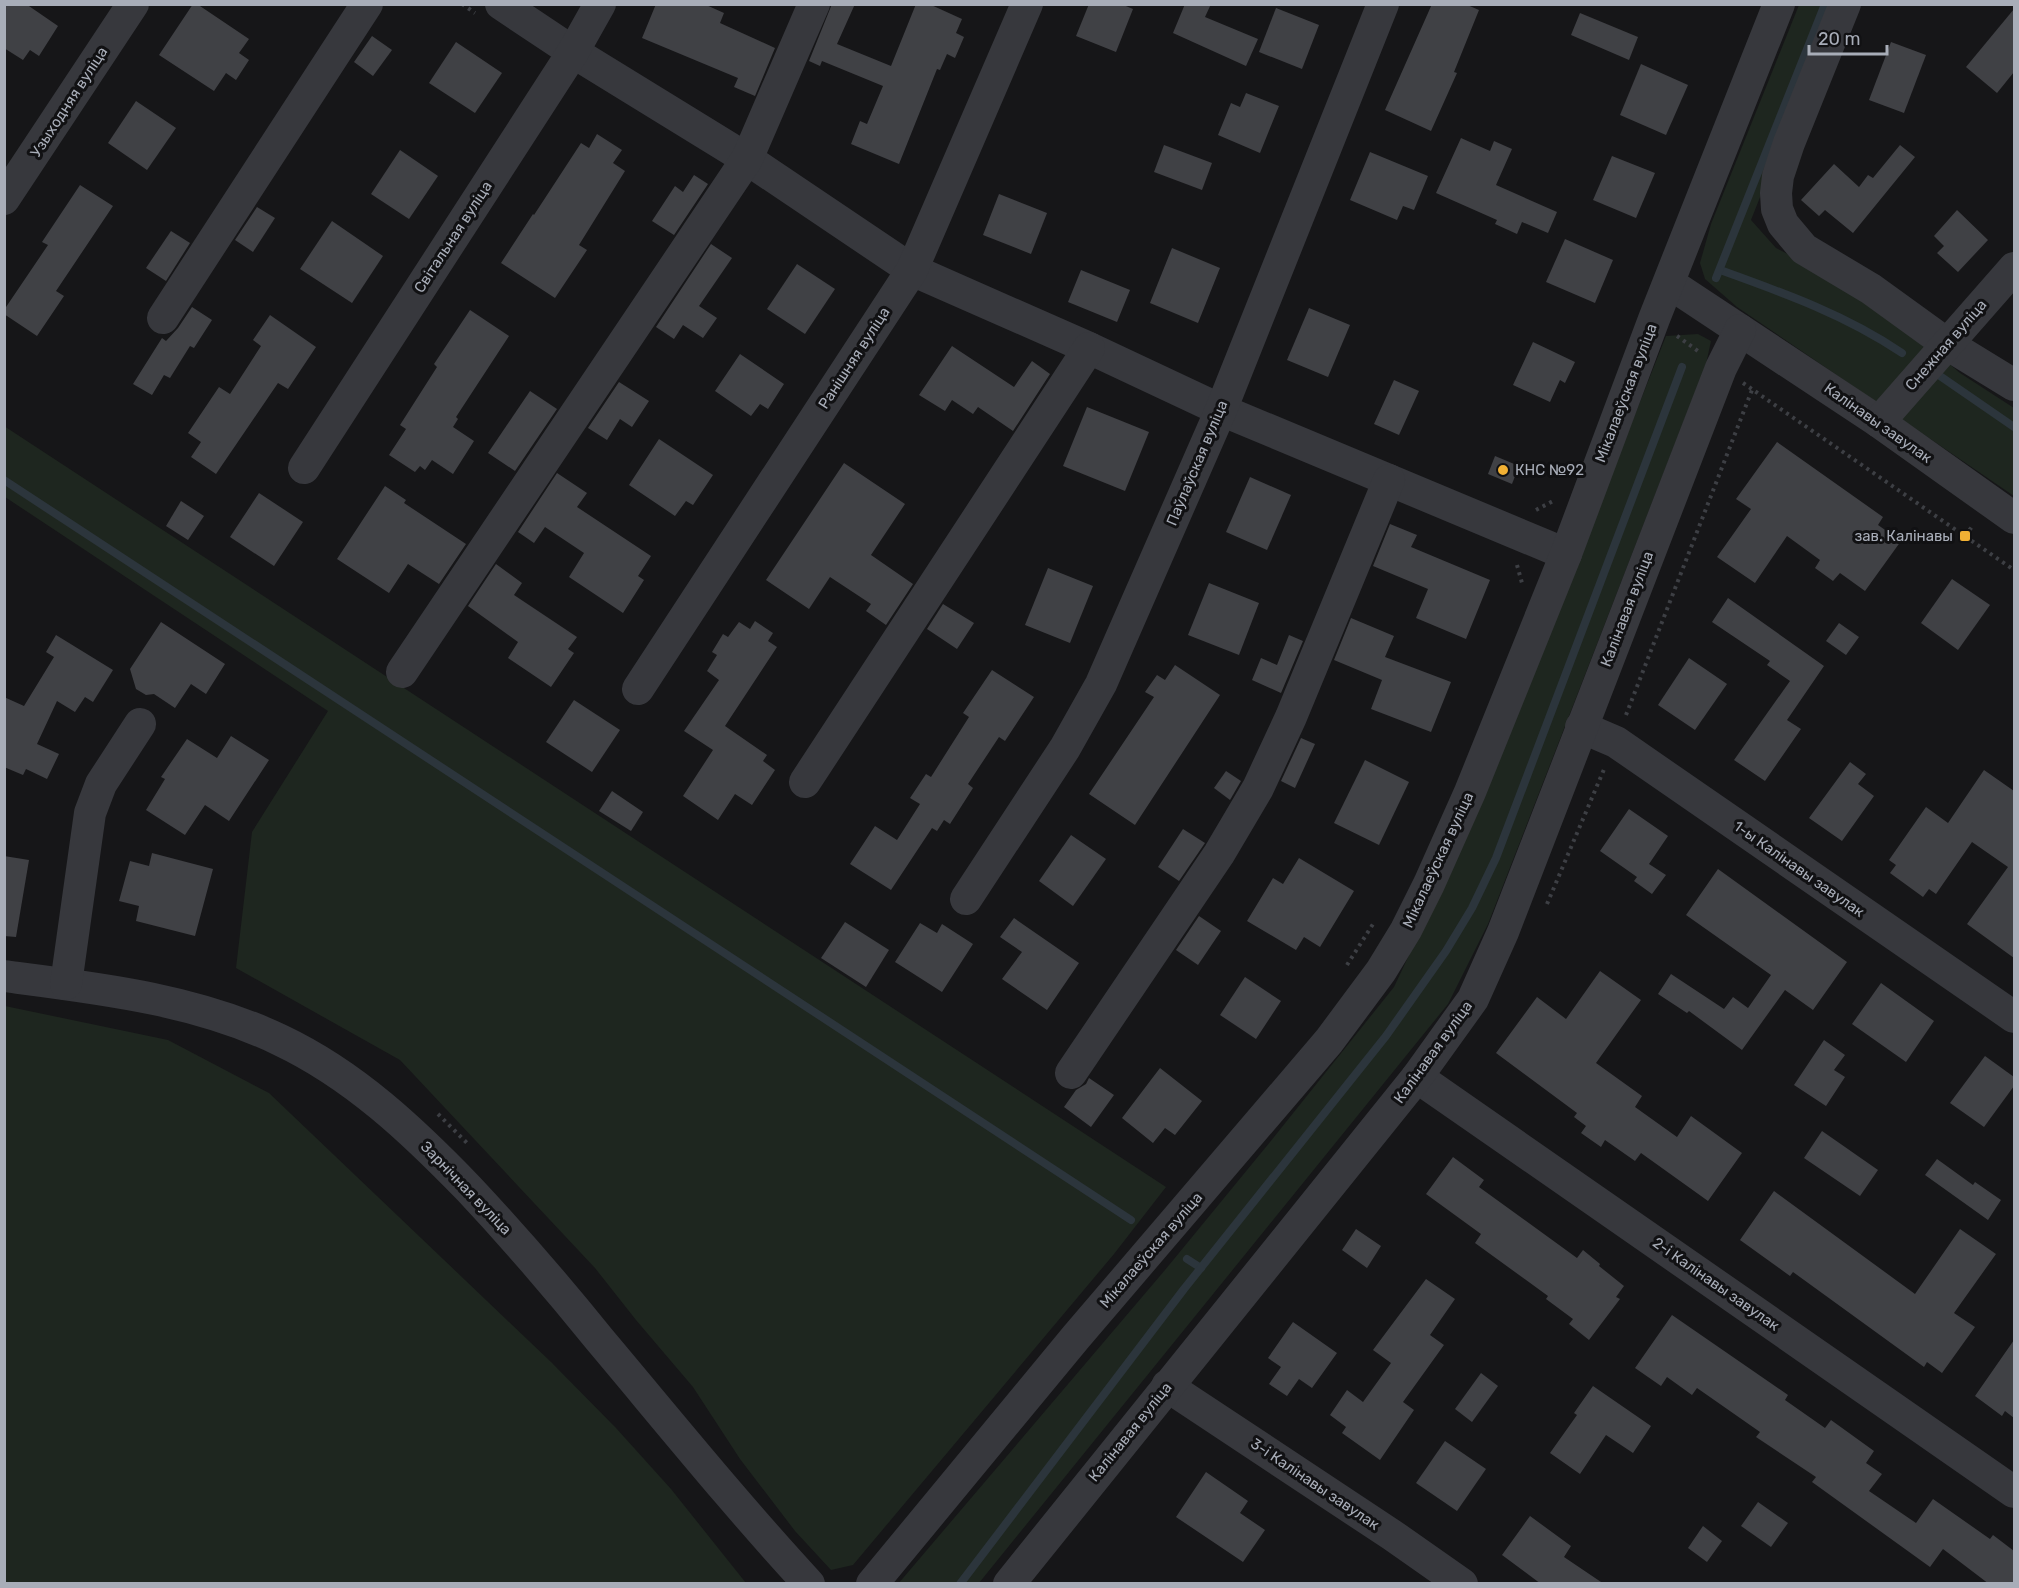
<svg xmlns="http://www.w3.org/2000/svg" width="2019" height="1588" viewBox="0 0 2019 1588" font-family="Rubik,sans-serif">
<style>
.green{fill:#1e261f}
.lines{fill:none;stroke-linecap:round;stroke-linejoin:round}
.stream{stroke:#2c353c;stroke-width:8}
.building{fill:#404145}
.path{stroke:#3d3f44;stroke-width:4;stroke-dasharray:3 4.5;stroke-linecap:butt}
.minor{stroke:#37383d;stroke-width:32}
.poi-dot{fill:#f2b134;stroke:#111113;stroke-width:2}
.labels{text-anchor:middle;stroke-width:6;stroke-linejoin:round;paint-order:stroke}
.street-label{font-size:15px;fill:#a8adb8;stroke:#111113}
.poi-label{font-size:15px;fill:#a8adb8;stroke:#111113;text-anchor:start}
</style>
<rect width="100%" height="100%" fill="#161618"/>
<!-- green -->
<g class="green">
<polygon points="1799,5 1836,5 1751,220 1776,248 1871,297 1960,373 2014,408 2014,496 1737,307 1705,279 1700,263 1711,224"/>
<polygon points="1698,334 1711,341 1706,364 1488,924 1448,1004 979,1583 898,1584 1165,1270 1270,1142 1394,987 1486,792 1666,336"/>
<polygon points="4,426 1166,1187 1114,1254 853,1565 831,1570 795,1531 740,1459 693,1387 636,1320 595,1268 400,1060 236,968 252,832 328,711 5,497"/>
<polygon points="5,1006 168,1040 269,1093 551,1362 616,1428 671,1489 746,1583 5,1583"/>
</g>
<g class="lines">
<!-- stream -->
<g class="stream">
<path d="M1720,270C1784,293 1846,315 1902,353"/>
<polyline points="1716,278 1825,4"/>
<polyline points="1940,376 2014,427"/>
<polyline points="4,480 1131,1220"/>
<polyline points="1187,1259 1201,1268"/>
<polyline points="960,1584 1184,1289 1386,1036 1446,951 1472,908 1496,858 1682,367"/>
</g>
</g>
<!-- building -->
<g class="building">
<polygon points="4,4 26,4 58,26 39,56 30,50 23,60 4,48"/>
<polygon points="193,4 197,4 249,39 239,53 249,60 236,80 226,73 214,91 159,55"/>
<polygon points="656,4 704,4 724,13 720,23 775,48 755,96 734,87 738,78 642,38"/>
<polygon points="832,4 855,4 837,44 891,66 916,4 929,4 962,19 956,33 964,37 955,58 947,54 940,70 937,69 899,164 851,144 860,121 867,124 883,86 822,61 820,66 809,61"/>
<polygon points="1089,4 1121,4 1133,9 1116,52 1076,36"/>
<polygon points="1185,4 1211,4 1205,17 1258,39 1246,66 1173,33"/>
<polygon points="1432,4 1465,4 1479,10 1454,72 1457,73 1431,131 1385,110"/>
<polygon points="1276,8 1319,25 1302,69 1259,52"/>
<polygon points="2014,9 2014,72 1997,93 1966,67"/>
<polygon points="1580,13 1638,37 1629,60 1571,35"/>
<polygon points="372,36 392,50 373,76 354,62"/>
<polygon points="456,42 502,73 475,113 429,83"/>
<polygon points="1891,42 1926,55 1904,113 1869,100"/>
<polygon points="1641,64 1688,85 1666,135 1620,115"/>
<polygon points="1246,93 1279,106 1260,153 1218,135 1231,103 1240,107"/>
<polygon points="136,101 176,128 147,170 108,143"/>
<polygon points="597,134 622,150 613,163 625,171 579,245 587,250 555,298 501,263 533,214 534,215 581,143 589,148"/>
<polygon points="1461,138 1490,151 1494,141 1512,149 1496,185 1557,212 1548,233 1522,222 1517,234 1495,224 1497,220 1436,193"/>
<polygon points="1164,145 1212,163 1202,190 1154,172"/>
<polygon points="1900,145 1915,157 1853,233 1825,210 1819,216 1801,200 1834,164 1859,187 1868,175 1873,178"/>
<polygon points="400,150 438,176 409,219 371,194"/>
<polygon points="1370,152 1428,176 1414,210 1403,206 1397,220 1350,200"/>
<polygon points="1612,156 1655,173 1636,218 1593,200"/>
<polygon points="694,175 708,184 674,235 652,221 675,186 683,192"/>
<polygon points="80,185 113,206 56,291 64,296 37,336 4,314 4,310 48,245 42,242"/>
<polygon points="999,194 1047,213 1031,254 983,235"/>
<polygon points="257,207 275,218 253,252 235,240"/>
<polygon points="1957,210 1988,240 1958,272 1937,253 1944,246 1934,236"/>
<polygon points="332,221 383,256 352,303 300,269"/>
<polygon points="171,231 190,243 166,281 146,268"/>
<polygon points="1565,239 1613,260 1595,303 1546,282"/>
<polygon points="711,244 732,258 699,306 717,318 703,338 683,325 674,339 656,327"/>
<polygon points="1172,248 1220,268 1198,323 1150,303"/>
<polygon points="797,264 835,289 805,334 767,309"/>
<polygon points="1081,270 1130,290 1117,322 1068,302"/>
<polygon points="192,307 212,320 194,348 190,346 170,378 164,375 152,395 133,384 162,338 166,341 178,328"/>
<polygon points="1309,308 1350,325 1328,377 1287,360"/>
<polygon points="470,310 509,336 456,417 458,419 453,427 474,441 453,474 432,460 425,470 420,466 415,472 389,455 406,429 400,425 437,367 434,364"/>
<polygon points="270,315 316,347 288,389 278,383 216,474 191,457 201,442 188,433 219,387 230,394 261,346 253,340"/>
<polygon points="1533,342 1575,362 1565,383 1560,380 1550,402 1513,385"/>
<polygon points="952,346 1014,387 1032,361 1050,374 1013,431 978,407 973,414 952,400 945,411 919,395"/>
<polygon points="740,354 784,384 768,409 760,404 751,416 715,391"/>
<polygon points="1394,380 1419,391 1399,435 1374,424"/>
<polygon points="619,382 649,401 632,427 620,419 607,440 588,428"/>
<polygon points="530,391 557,409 515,471 488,453"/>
<polygon points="1087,407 1149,432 1125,491 1063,466"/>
<polygon points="659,439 713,475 693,505 686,501 675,516 629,485"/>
<polygon points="1777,442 1883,517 1878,525 1901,541 1865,591 1840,573 1833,581 1815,568 1820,560 1787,536 1755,583 1717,557 1751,509 1736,499"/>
<polygon points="1495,456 1519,466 1512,484 1488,474"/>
<polygon points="844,463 905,504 871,555 913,584 886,625 866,611 871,604 830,577 809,609 766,580"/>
<polygon points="557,473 587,493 577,507 651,556 638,576 644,580 623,613 569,577 584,553 545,527 534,543 518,532"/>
<polygon points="1250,477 1291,495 1267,550 1226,532"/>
<polygon points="385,486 406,500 404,503 466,544 439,584 408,564 389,593 337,559"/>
<polygon points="259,493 303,522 274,566 230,537"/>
<polygon points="181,501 204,516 188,540 166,526"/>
<polygon points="1390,524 1417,535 1411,547 1490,580 1466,639 1416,618 1428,589 1373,566"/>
<polygon points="496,564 522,583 514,595 577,637 568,649 574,653 551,687 508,658 518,642 468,606"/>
<polygon points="1048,568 1093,586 1070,643 1025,625"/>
<polygon points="1952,579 1990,605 1958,650 1921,623"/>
<polygon points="1209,583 1259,603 1239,655 1188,635"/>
<polygon points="1728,598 1824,666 1787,720 1801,729 1765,781 1734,760 1790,681 1767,665 1770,661 1712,622"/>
<polygon points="943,604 974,623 957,649 927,629"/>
<polygon points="1351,618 1394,636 1385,657 1451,682 1431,732 1371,709 1382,680 1334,660"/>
<polygon points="755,621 773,633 768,641 777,647 725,726 767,755 763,761 775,770 752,805 735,794 718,820 683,796 713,750 684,731 719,680 707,671 717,655 712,652 723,634 728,637 739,622 750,629"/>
<polygon points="161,622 225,664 206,694 191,684 175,708 154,694 146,695 136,689 130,669"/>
<polygon points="1839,623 1859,637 1846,655 1826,641"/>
<polygon points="56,635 113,670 93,702 85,697 75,712 57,701 37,744 59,754 47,779 26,769 23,775 4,767 4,697 24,706 54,657 46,652"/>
<polygon points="1289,635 1303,641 1281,693 1252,680 1261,658 1277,665"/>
<polygon points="1689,658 1727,684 1695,730 1658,705"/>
<polygon points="1175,665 1220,695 1135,825 1089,794 1154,697 1145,692 1157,675 1165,680"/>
<polygon points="992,670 1034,697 1005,741 999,737 968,784 973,788 950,824 944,820 937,831 932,828 891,890 850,864 875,826 897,840 920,804 910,798 926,774 931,777 969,717 963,713"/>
<polygon points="574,700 620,730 592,772 546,742"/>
<polygon points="231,736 269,760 229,821 205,805 185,835 146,810 165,779 161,777 187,739 217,758"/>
<polygon points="1301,738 1315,744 1295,788 1281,781"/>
<polygon points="1365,760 1409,782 1379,845 1334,823"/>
<polygon points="1850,762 1866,774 1858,784 1874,796 1842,841 1809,818"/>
<polygon points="1984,770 2014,791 2014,958 1967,924 2008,867 1972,842 1936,894 1929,889 1923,897 1890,873 1896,865 1889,860 1926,807 1948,823"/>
<polygon points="1226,771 1241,781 1230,800 1214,788"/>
<polygon points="612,791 643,812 631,831 599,811"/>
<polygon points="1629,809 1668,836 1649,864 1666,875 1652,894 1634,881 1637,877 1600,851"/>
<polygon points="1183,829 1205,843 1179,881 1158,867"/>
<polygon points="1071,835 1106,859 1073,906 1039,881"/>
<polygon points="152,853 213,869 195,936 136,921 139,906 119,901 130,861 149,866"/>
<polygon points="4,856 29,860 16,937 4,936"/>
<polygon points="1299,858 1354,891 1320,947 1304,937 1296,950 1247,921 1273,878 1283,884"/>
<polygon points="1718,869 1847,962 1813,1010 1785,990 1742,1050 1689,1011 1687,1013 1658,994 1671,974 1724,1009 1733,997 1748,1008 1771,975 1686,915"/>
<polygon points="1199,916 1221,931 1198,965 1176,950"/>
<polygon points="1014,918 1079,963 1047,1010 1002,979 1022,952 1000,937"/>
<polygon points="845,922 889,950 866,987 821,958"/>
<polygon points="920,923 937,933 942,924 973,944 942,992 895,962"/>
<polygon points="1600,971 1641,1000 1596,1063 1642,1096 1635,1107 1677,1137 1691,1116 1742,1153 1708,1201 1641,1153 1635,1161 1605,1140 1601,1147 1581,1133 1586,1126 1574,1117 1577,1113 1496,1053 1537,997 1566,1019"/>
<polygon points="1245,977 1281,1001 1256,1039 1220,1015"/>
<polygon points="1881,983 1934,1021 1906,1062 1852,1024"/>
<polygon points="1824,1040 1845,1055 1834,1070 1845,1077 1826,1106 1794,1085"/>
<polygon points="1985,1056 2014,1077 2014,1086 1984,1127 1950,1103"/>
<polygon points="1160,1068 1202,1101 1175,1135 1165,1128 1153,1143 1122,1118"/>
<polygon points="1089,1078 1114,1095 1091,1127 1064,1107 1076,1090 1086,1084"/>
<polygon points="1822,1131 1878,1170 1860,1196 1804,1158"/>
<polygon points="1453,1157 1484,1180 1479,1187 1577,1258 1583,1250 1600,1264 1599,1266 1624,1286 1616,1297 1620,1299 1589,1340 1569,1324 1573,1319 1546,1299 1548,1296 1475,1243 1481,1234 1426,1194"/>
<polygon points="1937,1159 1973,1185 1975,1182 2001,1200 1988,1220 1925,1175"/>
<polygon points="1774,1191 1915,1294 1960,1229 1996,1254 1954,1313 1975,1327 1942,1373 1927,1362 1924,1367 1793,1272 1790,1276 1740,1240"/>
<polygon points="1356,1229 1381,1246 1367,1268 1342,1250"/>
<polygon points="1426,1279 1455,1299 1430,1335 1444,1345 1403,1402 1414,1410 1380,1460 1342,1433 1346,1427 1330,1415 1347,1390 1363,1402 1391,1363 1373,1350"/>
<polygon points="1672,1315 1788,1395 1785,1400 1825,1428 1831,1420 1874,1451 1866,1463 1882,1474 1869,1491 1916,1523 1933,1499 1990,1539 1993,1535 2014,1551 2014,1584 1989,1584 1943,1549 1930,1567 1812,1482 1816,1477 1756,1437 1760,1432 1697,1388 1692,1395 1667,1377 1661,1386 1635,1368"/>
<polygon points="1293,1322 1337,1353 1312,1388 1299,1379 1287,1396 1269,1384 1281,1367 1268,1358"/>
<polygon points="2014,1340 2014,1418 2005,1411 2002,1416 1975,1396"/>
<polygon points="1481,1373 1498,1386 1472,1422 1455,1409"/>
<polygon points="1593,1386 1651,1426 1633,1453 1606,1435 1580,1474 1550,1453 1577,1415 1574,1413"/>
<polygon points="1445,1441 1486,1469 1457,1511 1416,1483"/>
<polygon points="1206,1472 1248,1501 1240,1513 1265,1530 1243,1562 1176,1517"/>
<polygon points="1758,1502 1788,1523 1771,1547 1741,1526"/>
<polygon points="1530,1516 1571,1546 1564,1557 1604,1584 1541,1584 1502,1555"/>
<polygon points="1703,1526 1722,1541 1707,1562 1688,1548"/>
</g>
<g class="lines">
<!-- path -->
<g class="path">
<polyline points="462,4 475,13"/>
<polyline points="1677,336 1698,351"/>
<polyline points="1743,383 2014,570"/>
<polyline points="1536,510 1555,500"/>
<polyline points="1965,536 1974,524"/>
<polyline points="1517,565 1522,583"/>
<polyline points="1626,715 1752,390"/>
<polyline points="1547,904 1605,767"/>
<polyline points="1347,965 1373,924"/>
<polyline points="438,1114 469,1145"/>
</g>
<!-- minor -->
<g class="minor">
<polyline points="501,4 573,52 747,159 912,270 1089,348 1221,410 1566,554"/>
<polyline points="1845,4 1789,143 1778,176 1776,193 1777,209 1783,224 1804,249 1871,289 1947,344 2014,385"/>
<polyline points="4,199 133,4"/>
<polyline points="1669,283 1879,422 2014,518"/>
<polyline points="163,318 367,4"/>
<polyline points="1879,422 2014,268"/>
<polyline points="304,468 573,52 600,4"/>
<polyline points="402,672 747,159 814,4"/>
<polyline points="638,689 912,270 1027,4"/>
<polyline points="1581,727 1616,742 2014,1017"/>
<polyline points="805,782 1089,348"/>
<polyline points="966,899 1065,748 1101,684 1221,410 1383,4"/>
<path d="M4,976C97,988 195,999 280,1040C354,1075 413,1131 469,1189C515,1238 558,1288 600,1340C669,1422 736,1505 809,1584"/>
<polyline points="66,984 90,813 101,784 140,724"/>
<polyline points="1071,1073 1219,854 1258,788 1291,717 1389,480"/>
<polyline points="1417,1077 2014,1492"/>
<polyline points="1167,1386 1392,1535 1462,1584"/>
<polyline points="872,1584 1076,1337 1329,1041 1381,971 1406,930 1429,884 1470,792 1566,554 1654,319 1779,4"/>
<polyline points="1009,1584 1417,1077 1473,999 1503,932 1721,368 1740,330"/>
</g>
</g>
<!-- markers -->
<g class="poi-dot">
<circle cx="1503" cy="470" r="6"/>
<rect x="1959" y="530" width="12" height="12" rx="3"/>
</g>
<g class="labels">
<!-- street labels -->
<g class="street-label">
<text transform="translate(69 102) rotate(-57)" y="5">Узыходняя вуліца</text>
<text transform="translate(453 237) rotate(-57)" y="5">Світальная вуліца</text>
<text transform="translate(1946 345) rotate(-49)" y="5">Снежная вуліца</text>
<text transform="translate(854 358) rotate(-57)" y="5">Ранішняя вуліца</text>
<text transform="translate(1626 393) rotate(-69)" y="5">Мікалаеўская вуліца</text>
<text transform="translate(1878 423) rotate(35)" y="5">Калінавы завулак</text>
<text transform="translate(1197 463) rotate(-67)" y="5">Паўлаўская вуліца</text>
<text transform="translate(1627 609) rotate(-69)" y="5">Калінавая вуліца</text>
<text transform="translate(1438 860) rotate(-65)" y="5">Мікалаеўская вуліца</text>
<text transform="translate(1799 869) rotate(35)" y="5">1-ы Калінавы завулак</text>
<text transform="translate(1433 1052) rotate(-54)" y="5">Калінавая вуліца</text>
<text transform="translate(466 1188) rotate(46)" y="5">Зарнічная вуліца</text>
<text transform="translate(1151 1250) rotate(-49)" y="5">Мікалаеўская вуліца</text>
<text transform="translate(1716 1284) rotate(35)" y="5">2-і Калінавы завулак</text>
<text transform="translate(1130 1432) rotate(-51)" y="5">Калінавая вуліца</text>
<text transform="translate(1315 1484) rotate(34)" y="5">3-і Калінавы завулак</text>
</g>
<!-- poi labels -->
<g class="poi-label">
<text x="1515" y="475">КНС №92</text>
<text x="1953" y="541" text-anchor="end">зав. Калінавы</text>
</g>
</g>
<!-- border -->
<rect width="2019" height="1588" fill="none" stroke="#a8adb8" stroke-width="12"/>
<!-- scale -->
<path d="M1809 45v9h78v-9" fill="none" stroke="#a8adb8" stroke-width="3"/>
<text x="1818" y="45" font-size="18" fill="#a8adb8" stroke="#111113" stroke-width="4.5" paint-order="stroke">20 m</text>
</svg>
